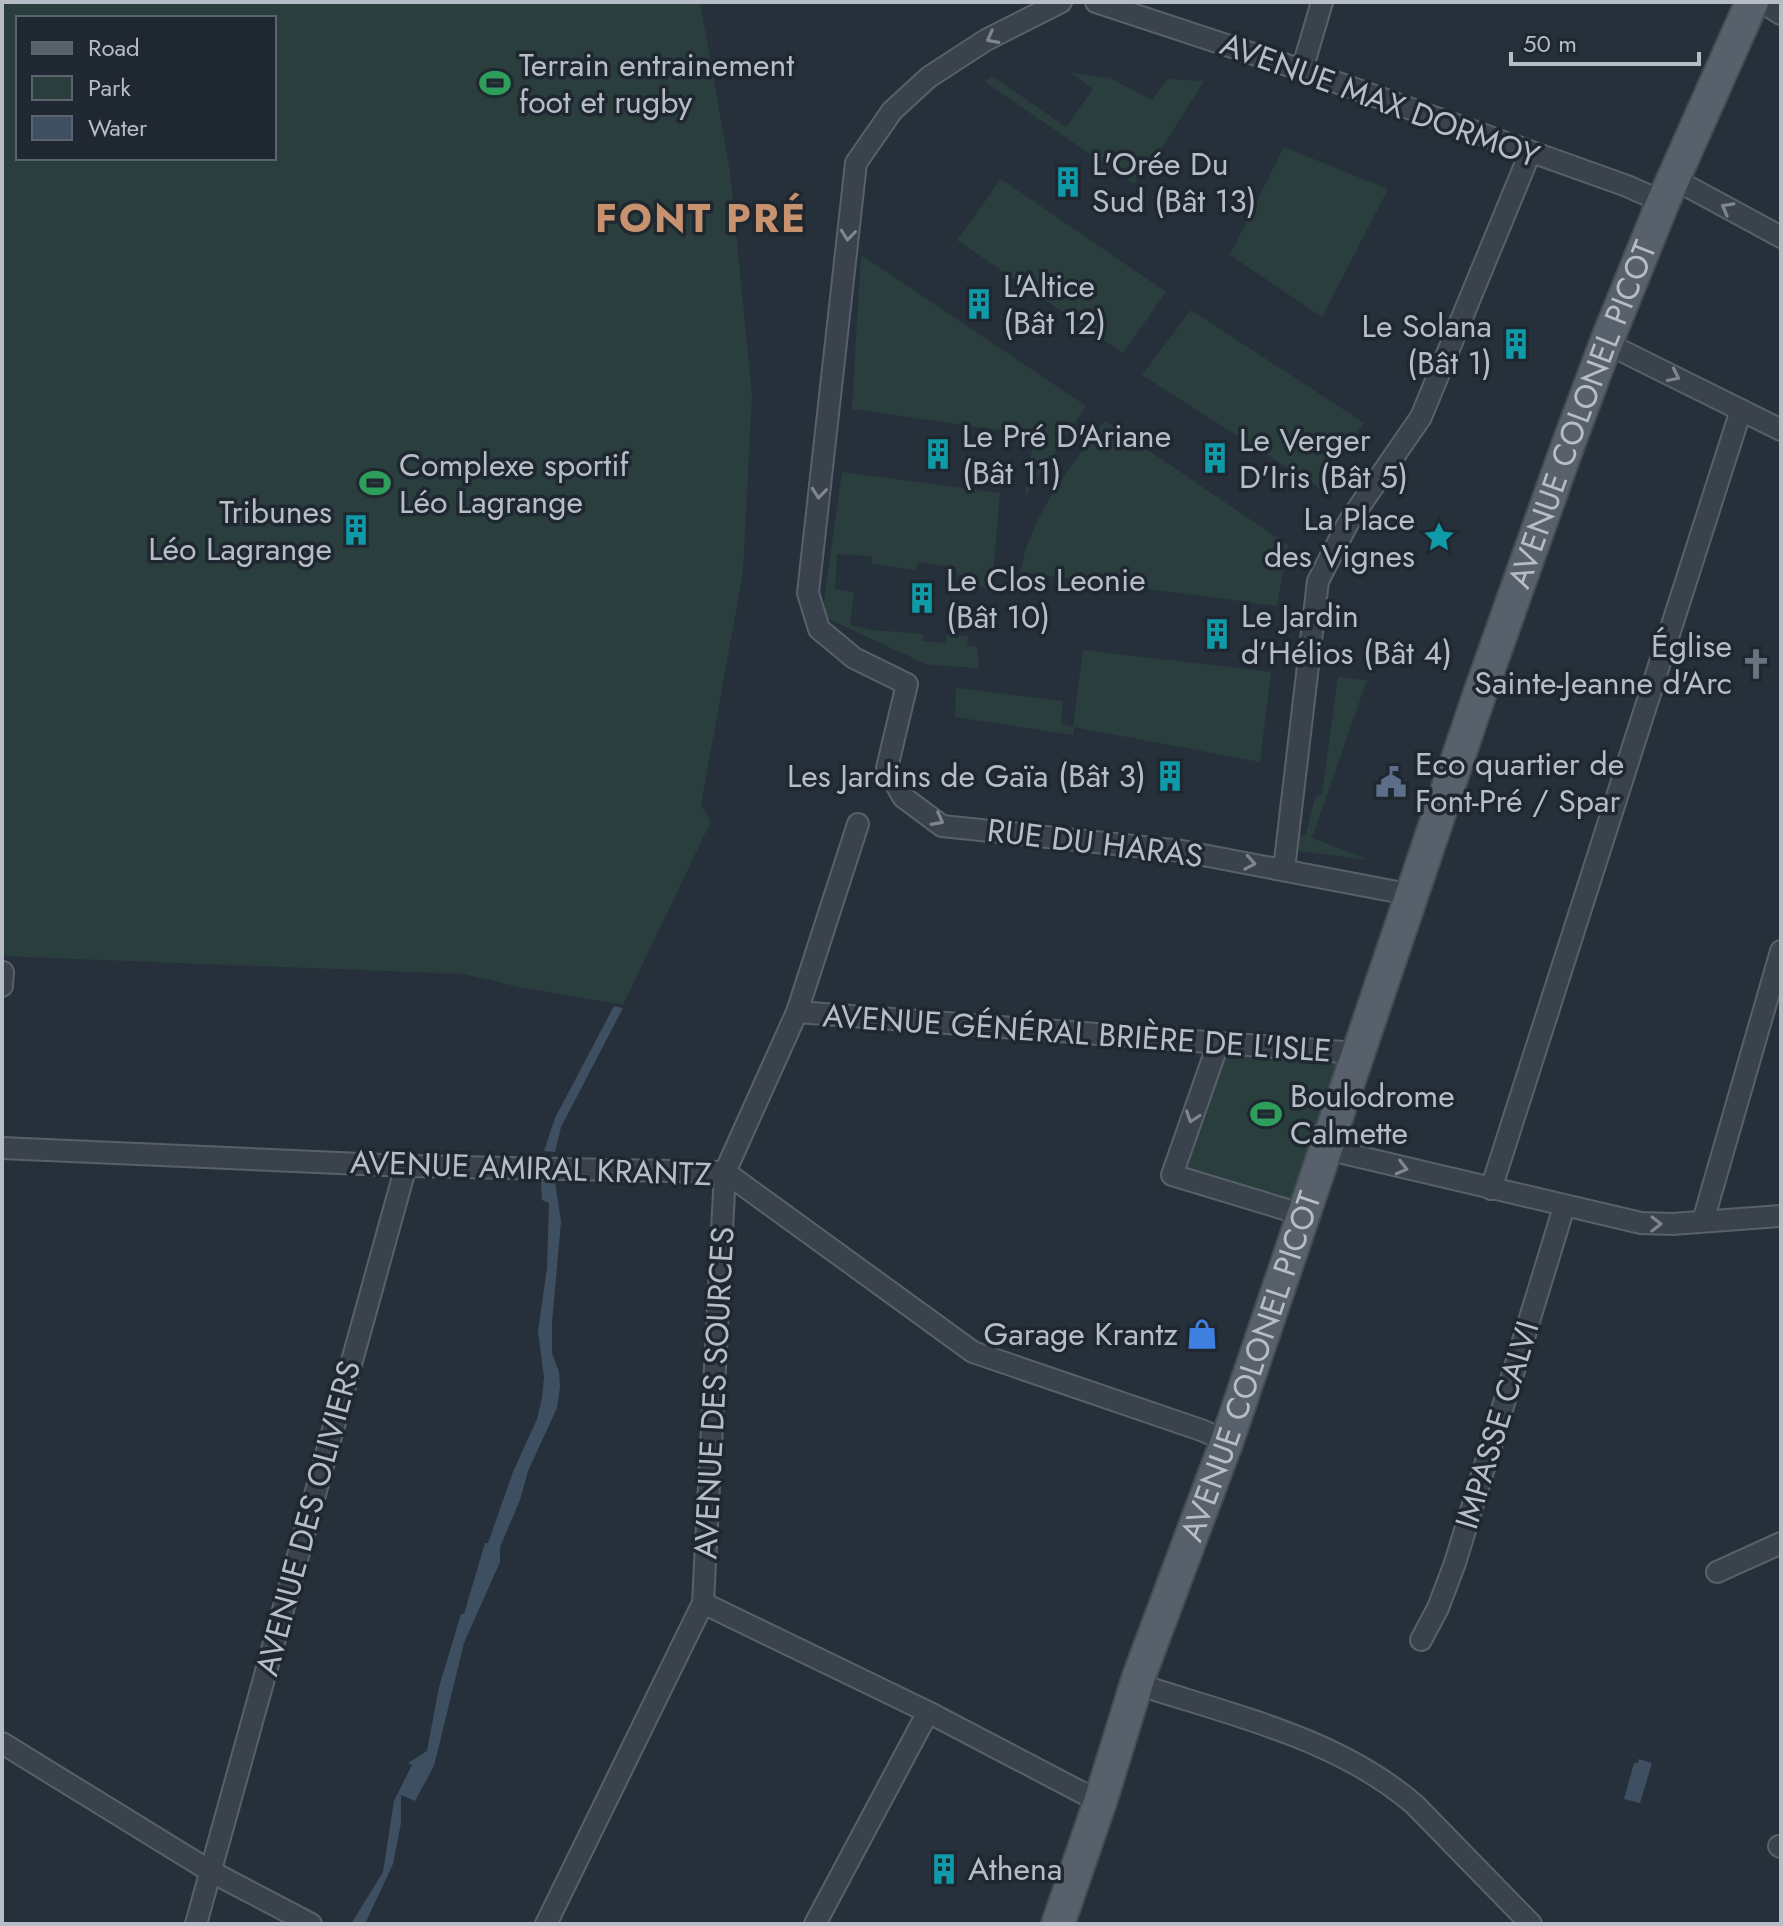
<svg xmlns="http://www.w3.org/2000/svg" width="1783" height="1926" viewBox="0 0 1783 1926" font-family="Jost,sans-serif">
<style>
.green{fill:#2b3e3e;fill-rule:evenodd}
.water{fill:#3e4f62}
.lines{fill:none;stroke-linecap:round;stroke-linejoin:round}
.minor-casing{stroke:#586069;stroke-width:24}
.primary-casing{stroke:#434b54;stroke-width:36}
.minor{stroke:#3a424b;stroke-width:20}
.primary{stroke:#58616b;stroke-width:32}
.oneway{stroke:#7e868f}
.labels{text-anchor:middle;stroke-width:7;stroke-linejoin:round;paint-order:stroke}
.poi-label{font-size:32px;fill:#b6bdc6;stroke:#1f2730;text-anchor:start}
.street-label{font-size:32px;fill:#b6bdc6;stroke:#1f2730}
.district-label{font-size:40px;font-weight:bold;letter-spacing:2px;fill:#c9926f;stroke:#1f2730}
</style>
<rect width="100%" height="100%" fill="#26303b"/>
<!-- green -->
<g class="green">
<path d="M2,2H700L730,171L752,394L743,572L701,805L711,821L623,1005L519,987L464,974L2,956ZM18,18H274V158H18Z"/>
<polygon points="1071,73 1110,78 1152,100 1167,79 1204,81 1163,146 1134,184 985,82 992,76 1066,127 1093,89"/>
<polygon points="1284,147 1388,189 1322,317 1230,255"/>
<polygon points="1001,179 1166,292 1123,353 957,240"/>
<polygon points="861,255 1086,406 1025,496 1034,435 852,409"/>
<polygon points="1191,310 1364,423 1319,488 1142,375"/>
<path d="M1105,421L1288,545L1277,606L1020,572C1032,513 1069,468 1105,421Z"/>
<polygon points="842,472 1000,493 992,588 977,587 978,575 957,575 956,567 918,562 917,570 872,564 872,556 837,554 835,589 854,592 850,625 873,630 923,634 922,641 945,643 947,634 968,637 967,646 977,646 979,668 928,665 822,616"/>
<polygon points="1083,650 1271,672 1260,762 1074,727 1074,735 955,717 956,688 1063,701 1061,724 1073,727"/>
<polygon points="1338,677 1367,680 1312,838 1370,860 1298,851 1295,836 1306,834 1315,798 1322,794"/>
<polygon points="1222,1048 1344,1061 1294,1205 1178,1171"/>
</g>
<!-- water -->
<g class="water">
<polygon points="614,1006 623,1008 561,1127 555,1152 544,1151 555,1118"/>
<polygon points="541,1181 555,1182 561,1221 552,1323 552,1353 559,1372 560,1387 557,1408 528,1471 520,1500 500,1547 500,1562 464,1643 434,1766 415,1801 401,1795 401,1823 393,1864 365,1924 351,1924 383,1872 394,1801 412,1765 408,1763 427,1751 439,1687 461,1614 464,1614 485,1543 488,1543 513,1472 537,1419 542,1398 544,1377 538,1331 547,1268 549,1203 542,1200"/>
<polygon points="1639,1759 1652,1763 1640,1803 1624,1799 1634,1763 1638,1763"/>
</g>
<g class="lines">
<defs>
<g id="minor">
<polyline points="1061,2 986,40 929,77 892,111 856,163 808,593 819,629 854,658 907,684 887,768 903,797 942,826 1182,851 1413,895"/>
<polyline points="1096,2 1302,70 1627,186 1663,202"/>
<polyline points="1762,2 1781,14"/>
<polyline points="1302,70 1322,2"/>
<polyline points="1674,179 1781,237"/>
<polyline points="1606,343 1781,430"/>
<polyline points="1284,869 1318,581 1348,523 1421,417 1530,153"/>
<polyline points="2,986 3,972"/>
<polyline points="797,1012 1357,1053"/>
<polyline points="1218,1044 1172,1175 1304,1215"/>
<polyline points="2,1148 406,1166 725,1172 973,1352 1201,1430 1227,1441"/>
<polyline points="1326,1149 1641,1223 1672,1224 1781,1216"/>
<polyline points="1491,1189 1741,410"/>
<polyline points="1703,1221 1781,951"/>
<polyline points="1717,1572 1781,1543"/>
<polyline points="703,1603 928,1712 1100,1802"/>
<polyline points="1421,1640 1438,1608 1455,1563 1564,1207"/>
<path d="M1137,1684C1231,1715 1338,1738 1415,1805L1531,1924"/>
<polyline points="2,1743 210,1871 311,1924"/>
<polyline points="1779,1846 1781,1847"/>
<polyline points="196,1924 406,1166"/>
<polyline points="546,1924 703,1603 725,1172 797,1012 858,824"/>
<polyline points="815,1924 928,1712"/>
</g>
<g id="primary">
<path id="s1" d="M1058,1924L1100,1802L1139,1676L1227,1441L1480,693L1568,445L1606,343L1663,202L1752,2"/>
</g>
</defs>
<!-- minor casing -->
<use href="#minor" class="minor-casing"/>
<!-- primary casing -->
<use href="#primary" class="primary-casing"/>
<!-- minor -->
<use href="#minor" class="minor"/>
<!-- primary -->
<use href="#primary" class="primary"/>
</g>
<!-- one-way arrows -->
<defs><path id="oneway-chevron" d="M-2-3.5L2.5 0L-2 3.5" fill="none" stroke-width="1.6" stroke-linecap="round" stroke-linejoin="round" transform="scale(2)"/></defs>
<g class="oneway">
<use href="#oneway-chevron" transform="translate(992 38) rotate(152)"/>
<use href="#oneway-chevron" transform="translate(1727 208) rotate(-151)"/>
<use href="#oneway-chevron" transform="translate(848 235) rotate(96)"/>
<use href="#oneway-chevron" transform="translate(1674 376) rotate(26)"/>
<use href="#oneway-chevron" transform="translate(819 493) rotate(96)"/>
<use href="#oneway-chevron" transform="translate(938 820) rotate(28)"/>
<use href="#oneway-chevron" transform="translate(1250 863) rotate(10)"/>
<use href="#oneway-chevron" transform="translate(1192 1117) rotate(109)"/>
<use href="#oneway-chevron" transform="translate(1402 1168) rotate(14)"/>
<use href="#oneway-chevron" transform="translate(1656 1224) rotate(1)"/>
</g>
<!-- icons -->
<defs>
<symbol id="stadium-bare" viewBox="-9 -9 18 18"><path d="M0-5a6.5 5 0 1 0 0 10a6.5 5 0 1 0 0-10ZM-3.5-1.8h7v3.6h-7Z" fill="#2e9e5b" stroke="#1f2730" stroke-width="2.5" paint-order="stroke"/></symbol>
<symbol id="building-bare" viewBox="-9 -9 18 18"><path d="M-4-6H4V6H1V3H-1V6H-4ZM-2.5-4.3h1.7v1.8h-1.7ZM.8-4.3h1.7v1.8H.8ZM-2.5-1h1.7V.8h-1.7ZM.8-1h1.7V.8H.8Z" fill="#0f9aa8" stroke="#1f2730" stroke-width="2.5" paint-order="stroke"/></symbol>
<symbol id="sight-bare" viewBox="-9 -9 18 18"><path d="M0-6L1.8-2.2L6-1.7L2.9 1.2L3.7 5.4L0 3.3L-3.7 5.4L-2.9 1.2L-6-1.7L-1.8-2.2Z" fill="#0f9aa8" stroke="#1f2730" stroke-width="2.5" paint-order="stroke"/></symbol>
<symbol id="church-bare" viewBox="-9 -9 18 18"><path d="M-1.2-6h2.4v3.5h3.3v2.4h-3.3V6h-2.4V-.1h-3.3v-2.4h3.3Z" fill="#6b7280" stroke="#1f2730" stroke-width="2.5" paint-order="stroke"/></symbol>
<symbol id="civic-bare" viewBox="-9 -9 18 18"><path d="M-.6-6.5H3V-4.5H.6V-3L4-1V1h2V6H-6V1h2V-1L-.6-3ZM-1.2 2.5V6h2.4V2.5Z" fill="#5c6f8a" stroke="#1f2730" stroke-width="2.5" paint-order="stroke"/></symbol>
<symbol id="shop-bare" viewBox="-9 -9 18 18"><path d="M-5-2.5h2.3a2.7 3.5 0 0 1 5.4 0H5L5.5 6h-11ZM-1.5-2.5h3a1.5 2.3 0 0 0-3 0Z" fill="#3f7fe0" stroke="#1f2730" stroke-width="2.5" paint-order="stroke"/></symbol>
</defs>
<g fill-rule="evenodd">
<use href="#stadium-bare" x="473" y="61" width="44" height="44"/>
<use href="#building-bare" x="1046" y="160" width="44" height="44"/>
<use href="#building-bare" x="957" y="282" width="44" height="44"/>
<use href="#building-bare" x="1494" y="322" width="44" height="44"/>
<use href="#building-bare" x="916" y="432" width="44" height="44"/>
<use href="#building-bare" x="1193" y="436" width="44" height="44"/>
<use href="#stadium-bare" x="353" y="461" width="44" height="44"/>
<use href="#building-bare" x="334" y="508" width="44" height="44"/>
<use href="#sight-bare" x="1417" y="515" width="44" height="44"/>
<use href="#building-bare" x="900" y="576" width="44" height="44"/>
<use href="#building-bare" x="1195" y="612" width="44" height="44"/>
<use href="#church-bare" x="1734" y="642" width="44" height="44"/>
<use href="#building-bare" x="1148" y="754" width="44" height="44"/>
<use href="#civic-bare" x="1369" y="760" width="44" height="44"/>
<use href="#stadium-bare" x="1244" y="1092" width="44" height="44"/>
<use href="#shop-bare" x="1180" y="1312" width="44" height="44"/>
<use href="#building-bare" x="922" y="1847" width="44" height="44"/>
</g>
<g class="labels">
<!-- poi labels -->
<g class="poi-label">
<text x="519" y="76">Terrain entrainement<tspan x="519" dy="37">foot et rugby</tspan></text>
<text x="1092" y="175">L'Orée Du<tspan x="1092" dy="37">Sud (Bât 13)</tspan></text>
<text x="1003" y="297">L'Altice<tspan x="1003" dy="37">(Bât 12)</tspan></text>
<text x="1492" y="337" text-anchor="end">Le Solana<tspan x="1492" dy="37">(Bât 1)</tspan></text>
<text x="962" y="447">Le Pré D'Ariane<tspan x="962" dy="37">(Bât 11)</tspan></text>
<text x="1239" y="451">Le Verger<tspan x="1239" dy="37">D'Iris (Bât 5)</tspan></text>
<text x="399" y="476">Complexe sportif<tspan x="399" dy="37">Léo Lagrange</tspan></text>
<text x="332" y="523" text-anchor="end">Tribunes<tspan x="332" dy="37">Léo Lagrange</tspan></text>
<text x="1415" y="530" text-anchor="end">La Place<tspan x="1415" dy="37">des Vignes</tspan></text>
<text x="946" y="591">Le Clos Leonie<tspan x="946" dy="37">(Bât 10)</tspan></text>
<text x="1241" y="627">Le Jardin<tspan x="1241" dy="37">d’Hélios (Bât 4)</tspan></text>
<text x="1732" y="657" text-anchor="end">Église<tspan x="1732" dy="37">Sainte-Jeanne d'Arc</tspan></text>
<text x="1415" y="775">Eco quartier de<tspan x="1415" dy="37">Font-Pré / Spar</tspan></text>
<text x="1146" y="787" text-anchor="end">Les Jardins de Gaïa (Bât 3)</text>
<text x="1290" y="1107">Boulodrome<tspan x="1290" dy="37">Calmette</tspan></text>
<text x="1178" y="1345" text-anchor="end">Garage Krantz</text>
<text x="968" y="1880">Athena</text>
</g>
<!-- street labels -->
<g class="street-label">
<text transform="translate(1380 100) rotate(20)" y="11">AVENUE MAX DORMOY</text>
<text dy="11" stroke="none"><textPath href="#s1" startOffset="1598">AVENUE COLONEL PICOT</textPath></text>
<text transform="translate(1095 843) rotate(7)" y="11">RUE DU HARAS</text>
<text transform="translate(1077 1033) rotate(4)" y="11">AVENUE GÉNÉRAL BRIÈRE DE L'ISLE</text>
<text transform="translate(531 1168) rotate(2)" y="11">AVENUE AMIRAL KRANTZ</text>
<text dy="11" stroke="none"><textPath href="#s1" startOffset="590">AVENUE COLONEL PICOT</textPath></text>
<text transform="translate(714 1393) rotate(-87)" y="11">AVENUE DES SOURCES</text>
<text transform="translate(1497 1425) rotate(-73)" y="11">IMPASSE CALVI</text>
<text transform="translate(308 1518) rotate(-75)" y="11">AVENUE DES OLIVIERS</text>
</g>
<!-- district labels -->
<g class="district-label">
<text x="701" y="232">FONT PRÉ</text>
</g>
</g>
<!-- border -->
<rect width="1783" height="1926" fill="none" stroke="#b6bdc6" stroke-width="8"/>
<!-- legend -->
<rect x="16" y="16" width="260" height="144" fill="#1f2730" stroke="#5b636c" stroke-width="2"/>
<rect x="32" y="42" width="40" height="12" fill="#58616b" stroke="#5b636c" stroke-width="2"/>
<text x="88" y="56" font-size="24" fill="#b6bdc6">Road</text>
<rect x="32" y="76" width="40" height="24" fill="#2b3e3e" stroke="#5b636c" stroke-width="2"/>
<text x="88" y="96" font-size="24" fill="#b6bdc6">Park</text>
<rect x="32" y="116" width="40" height="24" fill="#3e4f62" stroke="#5b636c" stroke-width="2"/>
<text x="88" y="136" font-size="24" fill="#b6bdc6">Water</text>
<!-- scale -->
<path d="M1511 52v12h188v-12" fill="none" stroke="#b6bdc6" stroke-width="4"/>
<text x="1523" y="52" font-size="24" fill="#b6bdc6" stroke="#1f2730" stroke-width="6" paint-order="stroke">50 m</text>
</svg>
